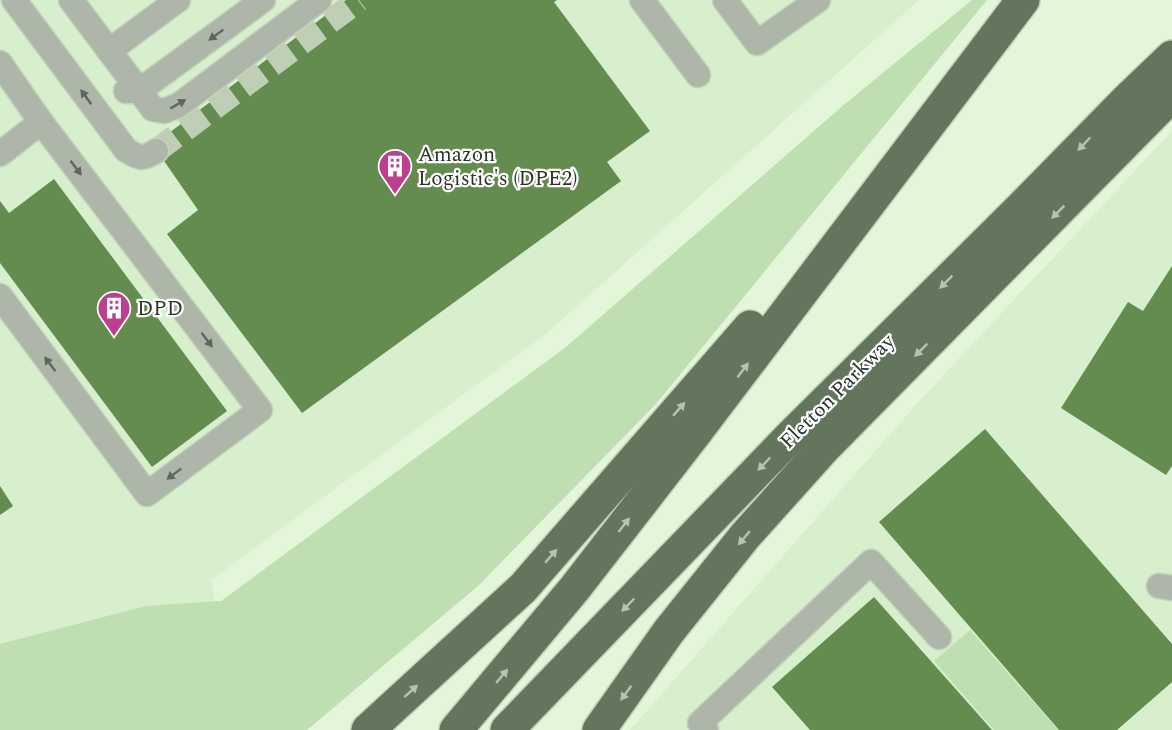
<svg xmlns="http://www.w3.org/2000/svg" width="1172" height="730" viewBox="0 0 1172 730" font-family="Spectral,serif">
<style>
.built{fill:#d7efcc}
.green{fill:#bfdeb1}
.building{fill:#648c4f}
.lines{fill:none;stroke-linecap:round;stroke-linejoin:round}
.minor-tunnel{stroke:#becfb6;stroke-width:24;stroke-dasharray:24 12;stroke-linecap:butt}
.minor-casing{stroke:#c2d3ba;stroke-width:27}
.highway-casing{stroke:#c2d3ba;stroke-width:36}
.minor{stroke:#aeb6aa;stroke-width:24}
.highway{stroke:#64755d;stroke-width:33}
.oneway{fill:#5f675c}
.oneway2{fill:#b9c1b6}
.labels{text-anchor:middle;stroke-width:4.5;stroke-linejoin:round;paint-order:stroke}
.poi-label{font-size:21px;fill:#2b3228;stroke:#fff;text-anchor:start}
.street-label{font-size:21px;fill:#2b3228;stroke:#fff}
</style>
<rect width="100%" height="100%" fill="#e3f6da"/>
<!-- built -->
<g class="built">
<polygon points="0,0 919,0 547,333 211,580 238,730 0,730"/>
<polygon points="1172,131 1172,730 630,730 921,399"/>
</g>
<!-- green -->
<g class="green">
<polygon points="972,0 987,0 656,404 478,586 307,730 0,730 0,644 146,606 221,601 566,347 846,103"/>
<polygon points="970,630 1058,730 994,730 934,661"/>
</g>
<!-- building -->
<g class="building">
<polygon points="346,0 557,0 554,2 650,131 607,162 621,181 302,413 167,234 198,210 153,145"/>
<polygon points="54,179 227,411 152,467 0,263 0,201 9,213"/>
<polygon points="1172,266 1172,466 1166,475 1061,408 1128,302 1143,311"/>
<polygon points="985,429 1172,644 1172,682 1117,730 1059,730 879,522"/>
<polygon points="0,486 13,506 0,515"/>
<polygon points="874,597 992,730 810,730 772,687"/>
</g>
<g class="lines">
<!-- minor-tunnel -->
<polyline class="minor-tunnel" points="156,151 359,0"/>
<defs>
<g id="minor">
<path d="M14,0L126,150C140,158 142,160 156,151"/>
<polyline points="71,0 153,109 164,111 179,105 319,0"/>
<polyline points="642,0 698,75"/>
<polyline points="725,0 757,43 818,0"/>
<polyline points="109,51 178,0"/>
<polyline points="0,63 41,122 260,410 147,494 0,296"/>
<polyline points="126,91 139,91 263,0"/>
<polyline points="0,154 41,122"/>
<polyline points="1159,586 1172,588"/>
<polyline points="706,730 700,723 871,562 939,637"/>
</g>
<g id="highway">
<polyline points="368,730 523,588 750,327"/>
<polyline points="456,730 575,588 696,432 1023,0"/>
<polyline points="507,730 791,436 1021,208 1125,102 1172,57"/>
<polyline points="599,730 669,631 745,536 824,448 1172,95"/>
</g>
</defs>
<!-- minor casing -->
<use href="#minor" class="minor-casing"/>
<!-- highway casing -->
<use href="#highway" class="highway-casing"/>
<!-- minor -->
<use href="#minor" class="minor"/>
<!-- highway -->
<use href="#highway" class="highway"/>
</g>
<!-- one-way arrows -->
<defs><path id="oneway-solid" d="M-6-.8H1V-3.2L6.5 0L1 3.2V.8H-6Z" transform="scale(1.5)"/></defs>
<g class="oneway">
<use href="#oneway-solid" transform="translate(216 35) rotate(144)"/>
<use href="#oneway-solid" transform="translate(86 97) rotate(-126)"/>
<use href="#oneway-solid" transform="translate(178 104) rotate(-30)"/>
<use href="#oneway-solid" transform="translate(76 168) rotate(53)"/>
<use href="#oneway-solid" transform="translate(207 340) rotate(53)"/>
<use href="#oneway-solid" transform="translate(50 364) rotate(-127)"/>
<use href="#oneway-solid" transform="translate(174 474) rotate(143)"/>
</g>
<g class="oneway2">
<use href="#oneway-solid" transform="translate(1084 144) rotate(134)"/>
<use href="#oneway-solid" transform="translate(1058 212) rotate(135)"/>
<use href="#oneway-solid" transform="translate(946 282) rotate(135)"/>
<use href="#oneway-solid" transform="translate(921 350) rotate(135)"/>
<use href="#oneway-solid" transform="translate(743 370) rotate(-53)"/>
<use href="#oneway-solid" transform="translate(679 409) rotate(-49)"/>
<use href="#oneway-solid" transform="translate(764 464) rotate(134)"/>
<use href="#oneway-solid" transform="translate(624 525) rotate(-52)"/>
<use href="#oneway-solid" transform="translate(744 538) rotate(130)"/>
<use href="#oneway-solid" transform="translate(551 556) rotate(-49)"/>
<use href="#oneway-solid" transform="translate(628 605) rotate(134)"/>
<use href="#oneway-solid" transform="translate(502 676) rotate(-50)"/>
<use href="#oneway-solid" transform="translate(411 691) rotate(-42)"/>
<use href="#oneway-solid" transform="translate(626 693) rotate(126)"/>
</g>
<!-- icons -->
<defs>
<symbol id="building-pin" viewBox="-11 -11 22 30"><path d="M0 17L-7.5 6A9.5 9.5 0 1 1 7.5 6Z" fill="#bd408f" stroke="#fff"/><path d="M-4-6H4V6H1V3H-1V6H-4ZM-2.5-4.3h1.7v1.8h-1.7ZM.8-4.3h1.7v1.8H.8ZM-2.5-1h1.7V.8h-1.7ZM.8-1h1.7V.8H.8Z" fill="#fff"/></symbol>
</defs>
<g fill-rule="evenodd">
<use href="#building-pin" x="376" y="147" width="38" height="52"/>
<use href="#building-pin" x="95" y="289" width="38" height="52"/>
</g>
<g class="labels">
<!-- poi labels -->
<g class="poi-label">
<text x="418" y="161">Amazon<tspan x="418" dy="24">Logistic's (DPE2)</tspan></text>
<text x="137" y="315">DPD</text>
</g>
<!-- street labels -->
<g class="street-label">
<text transform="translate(837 391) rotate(-45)" y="7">Fletton Parkway</text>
</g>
</g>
</svg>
